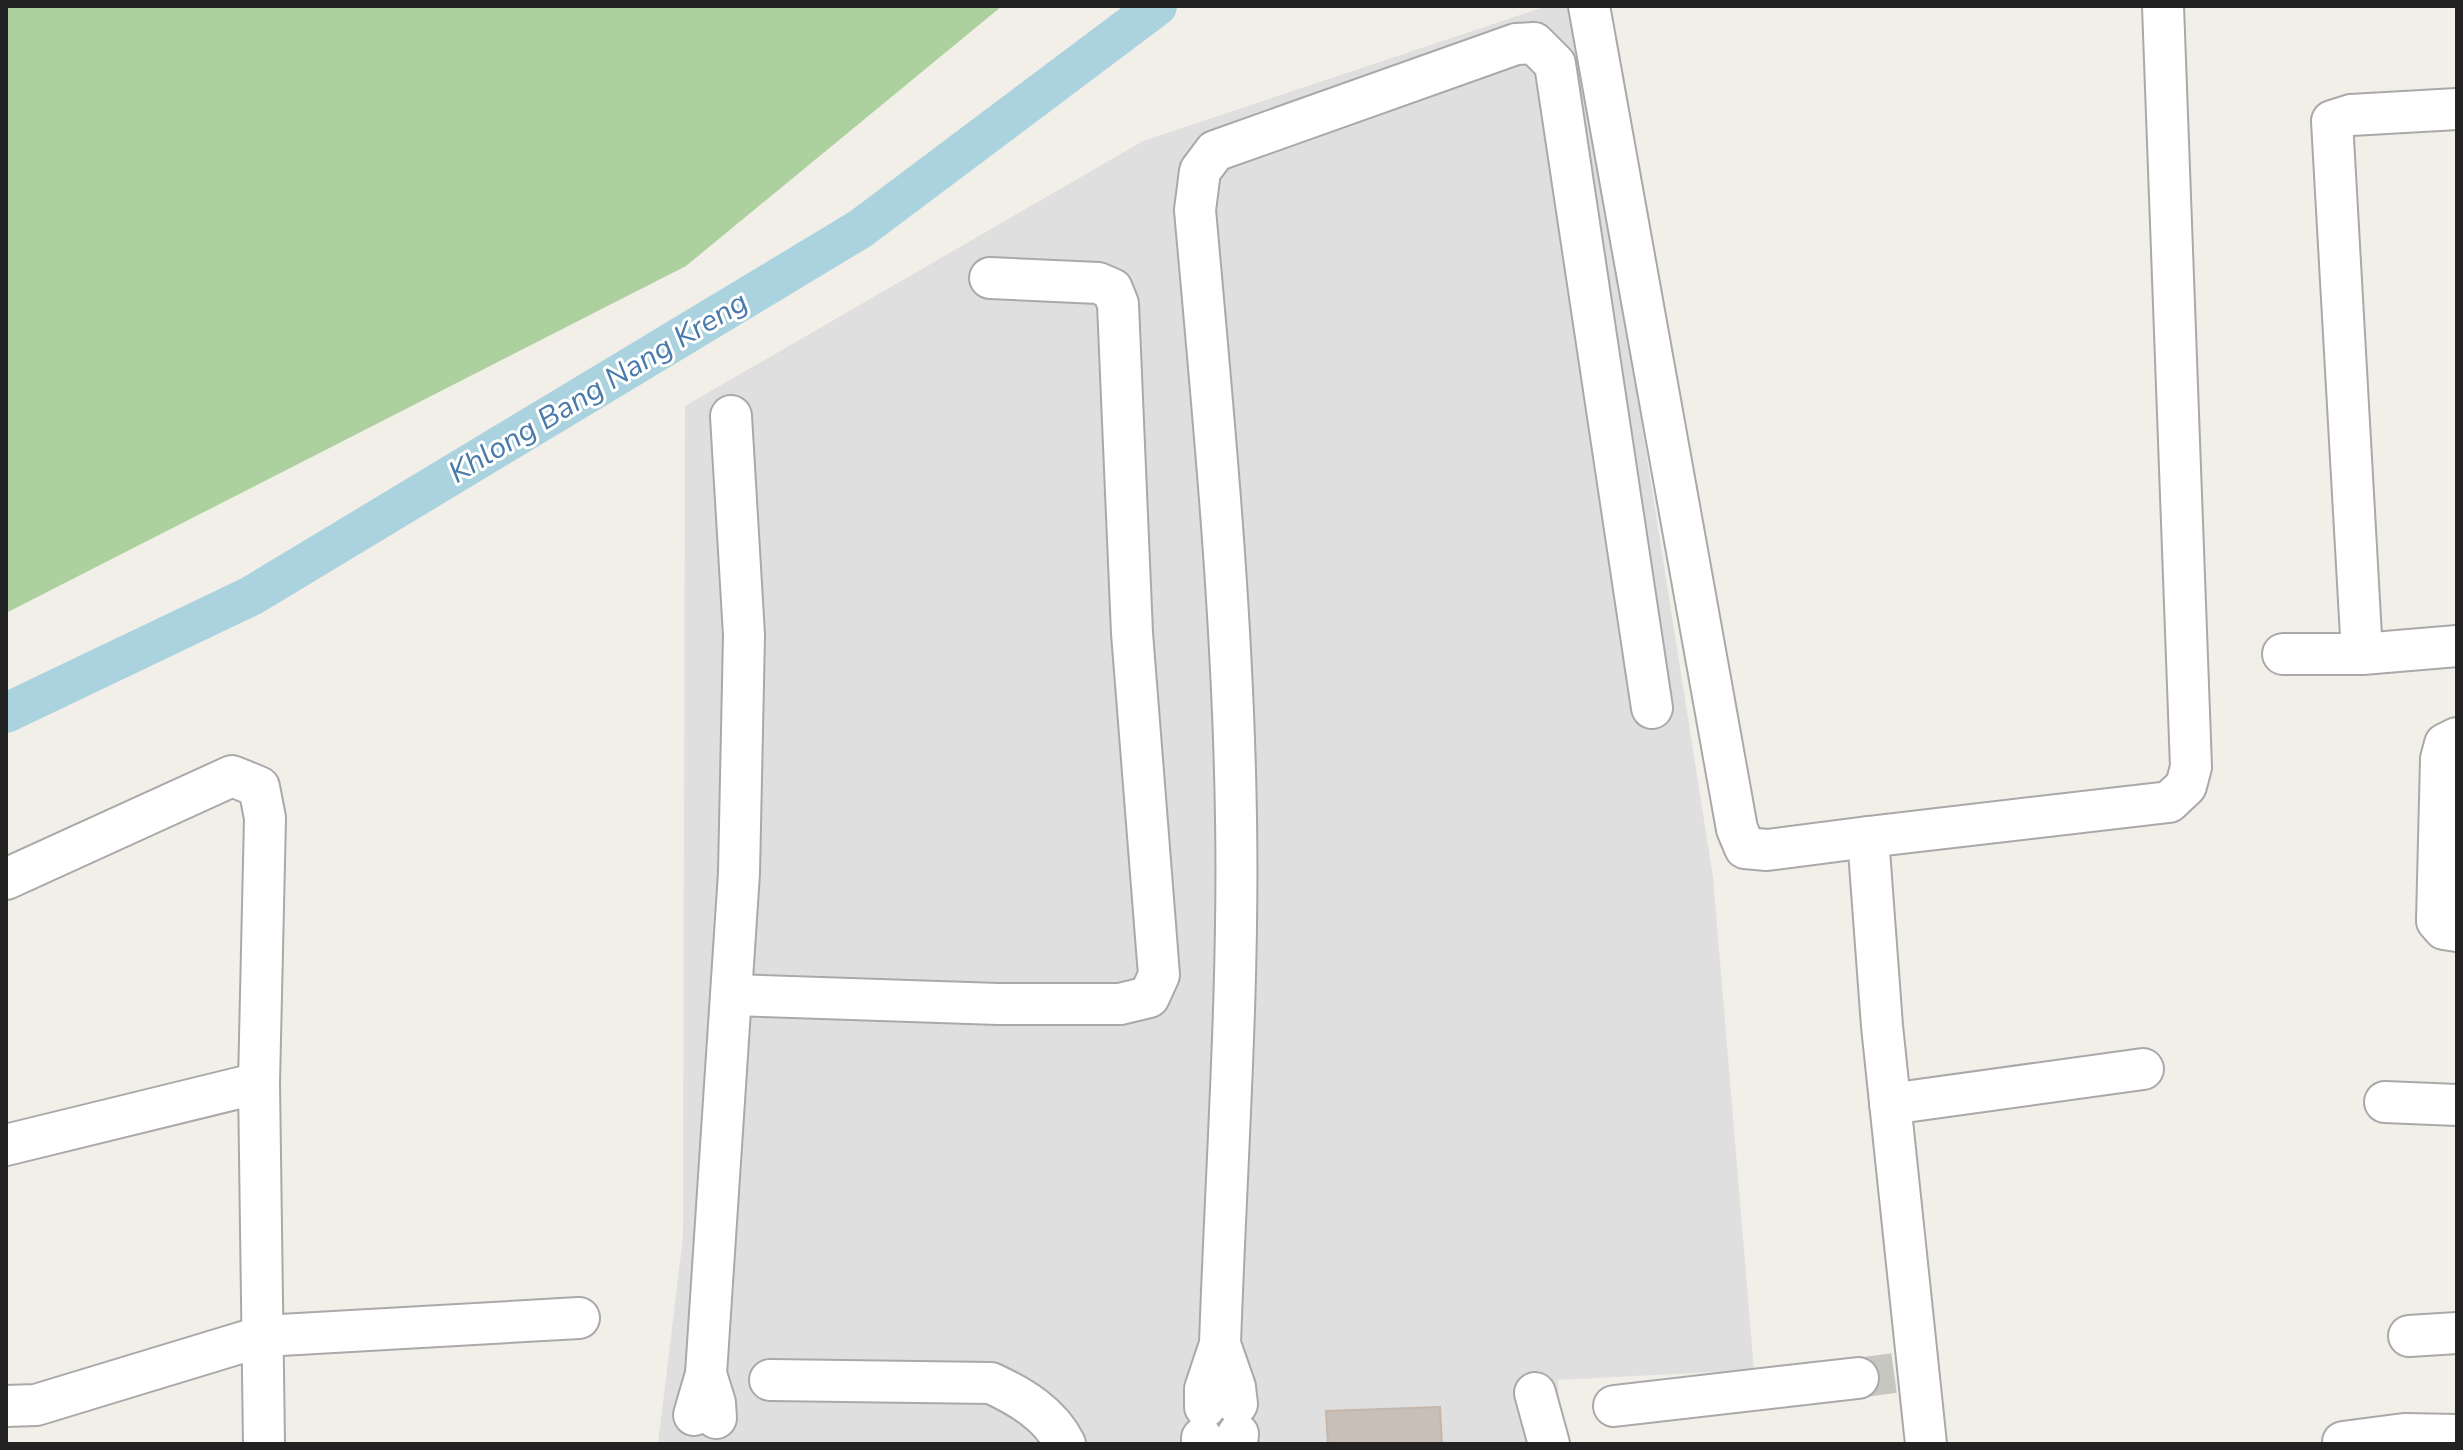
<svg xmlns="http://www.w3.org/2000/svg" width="2463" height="1450" viewBox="0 0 2463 1450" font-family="'Nunito Sans',sans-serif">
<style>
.residential{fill:#e0dfdf}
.forest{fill:#add19e}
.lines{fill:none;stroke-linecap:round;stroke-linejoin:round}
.canal{stroke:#aad3df;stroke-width:40}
.building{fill:#c7bfb8;stroke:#c4b6ab;stroke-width:2}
.minor-tunnel{stroke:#c8c6c1;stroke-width:40;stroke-dasharray:40 20;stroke-linecap:butt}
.minor-casing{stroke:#a9a9a9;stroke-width:44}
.minor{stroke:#fff;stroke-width:40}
.labels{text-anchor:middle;stroke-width:6;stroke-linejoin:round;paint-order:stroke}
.water-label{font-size:30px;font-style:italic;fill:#4a7aab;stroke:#fff}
</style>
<rect width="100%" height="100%" fill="#f2efe9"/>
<!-- residential -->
<polygon class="residential" points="1547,6 1576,6 1713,877 1754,1370 1558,1380 1560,1444 658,1444 683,1237 685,406 1143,141"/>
<!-- forest -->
<polygon class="forest" points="6,6 1002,6 686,266 6,613"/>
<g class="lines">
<!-- canal -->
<polyline class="canal" points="6,713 251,596 860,229 1157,6"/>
</g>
<!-- building -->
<polygon class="building" points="1440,1407 1442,1444 1328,1444 1326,1411"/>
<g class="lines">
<!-- minor-tunnel -->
<polyline class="minor-tunnel" points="1858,1378 1894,1373"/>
<defs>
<g id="minor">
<polyline points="1589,6 1737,829 1745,848 1767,850 1868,837 1882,1026 1926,1444"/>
<polyline points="2283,654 2362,654 2457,646"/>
<polyline points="2362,654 2332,121 2351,115 2457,109"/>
<polyline points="2457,738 2445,744 2441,759 2437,921 2444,929 2457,931"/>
<polyline points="1868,837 2169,802 2186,786 2191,767 2163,6"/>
<polyline points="6,879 232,776 259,787 265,818 259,1083"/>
<polyline points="732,995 998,1004 1120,1004 1149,997 1159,975 1132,633 1118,304 1112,289 1098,283 990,278"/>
<polyline points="2385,1102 2457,1105"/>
<polyline points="1890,1104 2143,1069"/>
<polyline points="6,1145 259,1083 264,1444"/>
<polyline points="2409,1336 2457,1333"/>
<path d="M1220,1344C1226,1169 1239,993 1236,818C1233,615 1213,412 1195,210L1200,171L1215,151L1516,44L1534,43L1555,64L1652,708"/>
<polyline points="706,1374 739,873 744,635 731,416"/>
<path d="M770,1380L991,1383C1021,1397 1050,1414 1065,1444"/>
<polyline points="1535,1393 1549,1444"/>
<polyline points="6,1406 36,1405 263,1336 579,1318"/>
<polyline points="1614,1406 1858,1378"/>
<polyline points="1205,1407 1205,1389 1220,1344 1235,1387 1237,1404"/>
<polyline points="694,1415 706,1374 715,1403 716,1418"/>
<polyline points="2343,1442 2404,1434 2457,1435"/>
<polyline points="1202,1444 1202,1438"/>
<polyline points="1237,1444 1238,1434"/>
</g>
</defs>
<!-- minor casing -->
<use href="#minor" class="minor-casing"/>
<!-- minor -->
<use href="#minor" class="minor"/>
</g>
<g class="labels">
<!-- water labels -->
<g class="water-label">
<text transform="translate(598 387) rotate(-31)" y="10">Khlong Bang Nang Kreng</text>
</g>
</g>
<!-- border -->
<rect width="2463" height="1450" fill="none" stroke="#222222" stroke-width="16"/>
</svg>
